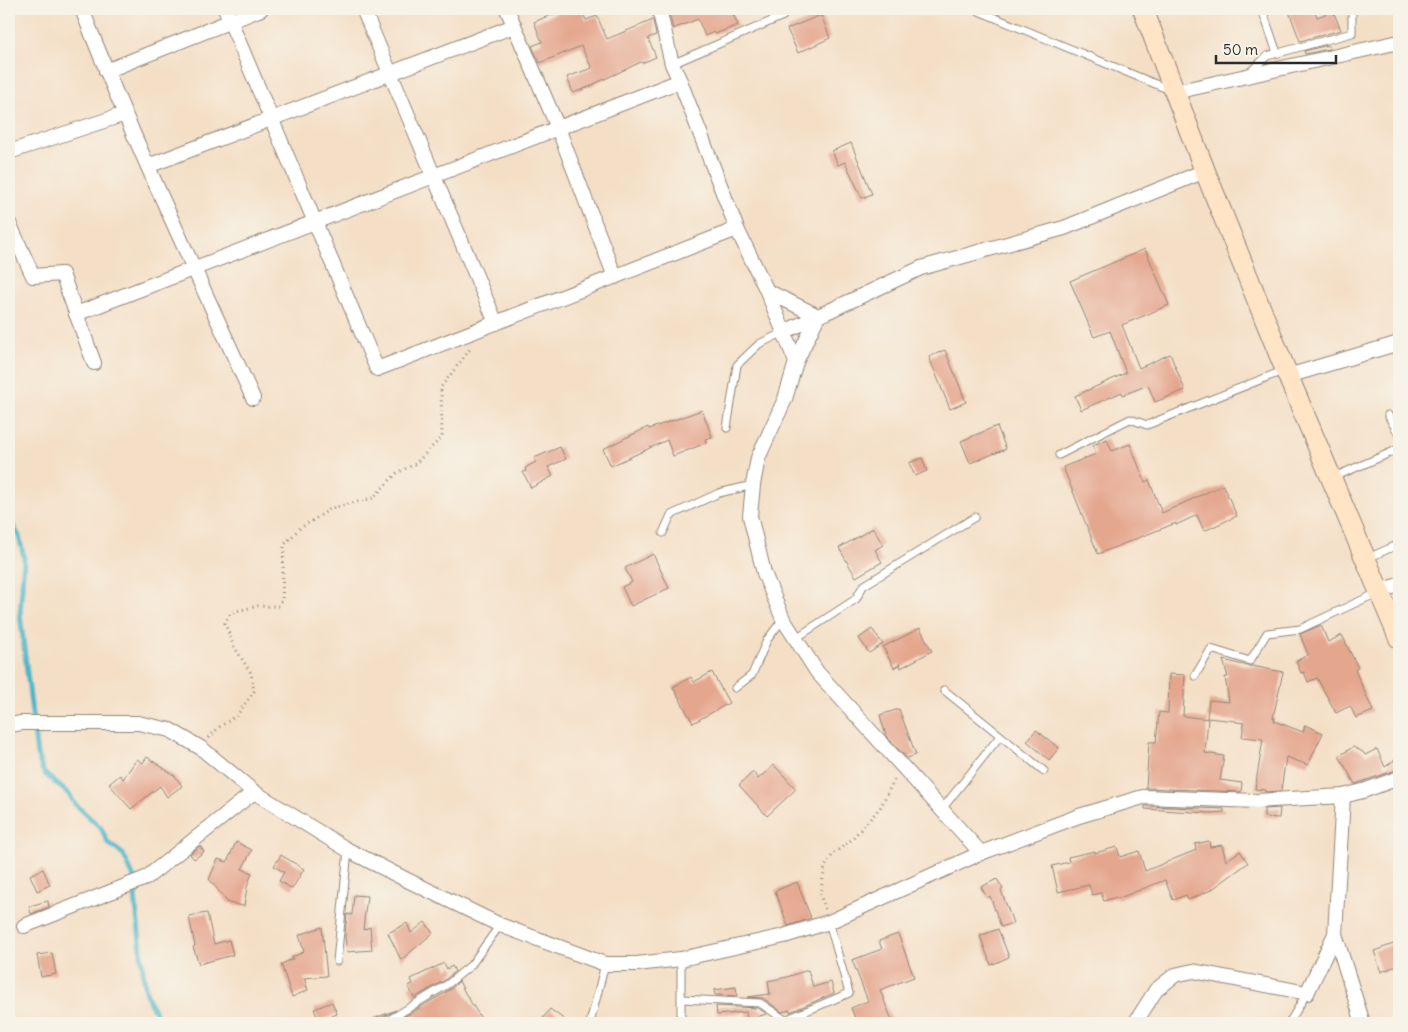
<svg xmlns="http://www.w3.org/2000/svg" width="1408" height="1032" viewBox="0 0 1408 1032" font-family="Delius,sans-serif">
<style>
.lines{fill:none;stroke-linecap:round;stroke-linejoin:round}
.stream{stroke:#4bb6c8;stroke-width:5}
.building{fill:#e5a68e}
.service-casing{stroke:#908578;stroke-width:9}
.minor-casing{stroke:#908578;stroke-width:16}
.secondary-casing{stroke:#908578;stroke-width:22}
.path{stroke:#908578;stroke-width:3;stroke-dasharray:1 4;stroke-linecap:butt}
.service{stroke:#fff;stroke-width:7}
.minor{stroke:#fff;stroke-width:14}
.secondary{stroke:#ffe4c6;stroke-width:20}
</style>
<rect width="100%" height="100%" fill="#f7f3e8"/>
<filter id="ink" filterUnits="userSpaceOnUse"><feTurbulence type="fractalNoise" baseFrequency=".02" numOctaves="2"/><feDisplacementMap in="SourceGraphic" scale="10" xChannelSelector="R" yChannelSelector="G"/><feConvolveMatrix kernelMatrix="1 2 1 2 8 2 1 2 1" color-interpolation-filters="sRGB"/></filter>
<filter id="wash" filterUnits="userSpaceOnUse"><feTurbulence type="fractalNoise" baseFrequency=".0096" numOctaves="4" result="noise"/><feDisplacementMap in="SourceGraphic" scale="20" xChannelSelector="R" yChannelSelector="G"/><feGaussianBlur stdDeviation="1.12" result="paint"/><feColorMatrix in="noise" values="0 0 0 0 0 0 0 0 0 0 0 0 0 0 0 0 0 1.4 0 .05"/><feComposite in="paint" operator="in"/></filter>
<g filter="url(#wash)">
<rect width="100%" height="100%" fill="#f4dfc6"/>
<g class="lines">
<!-- stream -->
<polyline class="stream" points="9,518 19,536 24,558 20,614 37,755 44,773 70,795 74,803 101,828 108,843 123,854 137,884 138,891 135,897 145,987 150,1003 162,1023"/>
</g>
<g id="blocks">
<!-- building -->
<g class="building">
<polygon points="566,9 581,9 586,20 597,16 607,39 653,20 656,35 648,38 656,57 642,63 641,62 594,84 594,85 573,93 567,77 592,68 581,46 540,63 532,46 542,42 534,22"/>
<polygon points="668,9 731,9 738,25 715,34 714,32 705,36 698,19 673,29"/>
<polygon points="1288,9 1314,9 1317,17 1333,11 1341,30 1300,41"/>
<polygon points="821,15 830,38 798,53 787,29"/>
<polygon points="1328,45 1329,49 1305,54 1304,51"/>
<polygon points="851,143 872,194 862,198 845,162 838,165 832,151"/>
<polygon points="1145,249 1169,305 1122,325 1139,368 1170,354 1185,390 1155,402 1148,385 1123,395 1122,392 1081,410 1075,396 1126,373 1110,331 1094,337 1070,281"/>
<polygon points="945,350 966,402 950,409 929,357"/>
<polygon points="702,410 712,437 705,439 706,443 673,456 667,440 611,466 603,449 648,427 649,429"/>
<polygon points="997,426 1006,449 970,463 961,441"/>
<polygon points="1107,439 1112,451 1130,444 1145,482 1149,480 1162,513 1223,485 1237,516 1204,531 1197,515 1176,525 1176,523 1098,554 1063,467 1096,454 1093,445"/>
<polygon points="560,447 566,459 548,467 553,476 531,488 523,472 526,471 525,468 536,462 534,458"/>
<polygon points="922,458 927,471 915,476 909,463"/>
<polygon points="873,528 883,545 875,550 882,562 856,577 839,548"/>
<polygon points="653,554 669,588 631,606 622,587 632,582 625,568"/>
<polygon points="1321,625 1328,642 1342,635 1358,668 1355,670 1373,711 1356,718 1350,706 1336,713 1317,678 1308,682 1304,672 1301,673 1296,661 1308,655 1300,634"/>
<polygon points="920,628 932,651 901,668 900,664 894,668 883,647"/>
<polygon points="872,629 883,644 869,653 859,638"/>
<polygon points="1223,660 1248,666 1252,666 1283,672 1273,718 1275,718 1274,721 1303,732 1305,725 1323,733 1308,765 1286,757 1281,791 1265,792 1265,790 1255,789 1263,739 1242,737 1244,723 1236,722 1236,721 1207,718 1209,700 1229,702 1225,677 1228,677"/>
<polygon points="712,672 729,703 693,723 673,687 691,677 694,682"/>
<polygon points="1169,674 1185,675 1183,716 1208,719 1205,753 1224,756 1220,780 1242,783 1241,792 1146,788 1149,742 1156,742 1159,712 1168,713"/>
<polygon points="899,709 916,755 907,758 886,736 880,715"/>
<polygon points="1036,730 1059,748 1049,760 1027,741"/>
<polygon points="1353,747 1363,752 1365,755 1377,749 1385,767 1399,757 1399,769 1355,784 1339,756"/>
<polygon points="147,757 175,776 182,786 167,797 160,786 131,809 109,784 120,775 123,779 137,759 143,763"/>
<polygon points="774,765 796,789 767,816 739,785 753,772 758,779"/>
<polygon points="1145,806 1224,809 1224,812 1208,813 1145,809"/>
<polygon points="1280,808 1279,818 1264,817 1264,809"/>
<polygon points="1209,841 1210,847 1222,845 1226,861 1240,851 1248,863 1211,890 1188,900 1186,895 1173,900 1165,880 1117,899 1116,897 1104,901 1101,893 1092,895 1089,885 1058,892 1052,866 1069,862 1068,857 1095,851 1095,853 1117,847 1120,857 1139,851 1145,871 1196,850 1195,844"/>
<polygon points="236,842 252,850 242,869 252,873 247,887 244,906 228,903 209,879 218,859 227,862"/>
<polygon points="200,846 204,852 194,859 190,854"/>
<polygon points="281,855 304,869 292,889 279,881 284,872 274,866"/>
<polygon points="43,869 50,885 37,891 30,875"/>
<polygon points="997,879 1003,889 1001,890 1013,923 1001,927 990,896 987,898 981,887"/>
<polygon points="797,882 811,918 788,926 775,891"/>
<polygon points="354,895 367,896 363,930 370,927 372,950 347,952 345,937 347,914 352,915"/>
<polygon points="48,901 49,907 31,914 29,906"/>
<polygon points="207,913 214,944 229,940 233,955 199,964 193,947 195,946 189,916"/>
<polygon points="425,922 433,933 401,960 388,933 407,923 411,933"/>
<polygon points="322,927 327,976 304,978 308,990 292,997 281,964 293,959 292,957 304,952 299,935"/>
<polygon points="998,929 1009,957 991,965 980,936"/>
<polygon points="898,934 914,977 880,990 893,1023 857,1023 851,1008 868,1001 852,960 882,949 879,941"/>
<polygon points="1399,942 1399,965 1381,972 1374,951"/>
<polygon points="52,953 56,974 41,977 37,955"/>
<polygon points="444,963 447,969 452,966 455,971 445,980 414,998 408,986 413,984 411,979"/>
<polygon points="808,970 813,987 831,982 834,993 790,1012 790,1010 782,1012 763,998 747,997 770,994 768,981 787,977"/>
<polygon points="459,981 465,993 484,1023 394,1023 451,989"/>
<polygon points="736,987 737,996 715,995 714,990"/>
<polygon points="332,1002 337,1014 319,1021 314,1009"/>
<polygon points="716,1006 758,1008 767,1014 759,1016 759,1018 747,1020 746,1012 717,1015"/>
<polygon points="550,1009 569,1023 539,1023"/>
<polygon points="396,1010 381,1018 379,1023 363,1023"/>
</g>
</g>
</g>
<g filter="url(#ink)">
<use href="#blocks" fill-opacity="0" stroke="#908578" stroke-width="1"/>
<g class="lines">
<defs>
<g id="service">
<polyline points="974,9 1170,90"/>
<polyline points="1262,9 1277,53"/>
<polyline points="672,64 783,16 783,9"/>
<polyline points="1249,73 1267,56 1352,33 1352,9"/>
<polyline points="1388,415 1399,435"/>
<polyline points="727,428 737,365 759,344 784,332"/>
<polyline points="1059,455 1130,419 1147,425 1285,370"/>
<polyline points="1334,477 1399,449"/>
<polyline points="663,533 671,515 719,493 753,485"/>
<polyline points="1366,559 1399,544"/>
<polyline points="796,638 856,599 863,586 975,517"/>
<polyline points="1195,676 1211,649 1250,661 1267,633 1300,629 1377,593"/>
<polyline points="735,688 752,675 767,640 783,619"/>
<polyline points="944,690 1044,771"/>
<polyline points="942,809 1000,736"/>
<polyline points="681,959 681,1023"/>
<polyline points="337,961 348,850"/>
<polyline points="682,999 760,1003 785,1020 849,993 829,922"/>
<polyline points="384,1023 448,984 471,965 500,925"/>
<polyline points="590,1023 605,964"/>
<polyline points="1289,1023 1307,993"/>
</g>
<g id="minor">
<path d="M82,9C133,141 195,269 253,398"/>
<polyline points="225,9 377,369 737,229"/>
<polyline points="363,9 496,323"/>
<polyline points="507,9 558,128 615,277"/>
<polyline points="659,9 672,64 680,81 737,229 767,291 796,362 785,399 758,458 753,485 750,516 764,573 783,619 817,672 981,853"/>
<polyline points="106,71 261,9"/>
<polyline points="1175,92 1399,42"/>
<polyline points="9,152 125,114"/>
<polyline points="148,166 514,26"/>
<polyline points="9,223 33,276 62,274 94,363"/>
<polyline points="767,291 818,316 796,362"/>
<polyline points="76,314 680,81"/>
<polyline points="784,332 921,268 1064,228 1205,171"/>
<polyline points="1288,376 1399,343"/>
<polyline points="1379,591 1399,585"/>
<polyline points="9,725 22,723 138,723 170,730 201,748 254,792 348,850 407,880 500,925 605,964 637,964 681,959 784,936 829,922 981,853 1079,816 1143,797 1257,801 1343,796 1363,791 1399,778"/>
<polyline points="24,926 146,878 254,792"/>
<polyline points="1335,934 1363,1023"/>
<polyline points="1135,1023 1156,990 1175,975 1193,971 1307,993 1335,934 1343,796"/>
</g>
<polyline id="secondary" points="1143,9 1205,171 1288,376 1399,638"/>
</defs>
<!-- service casing -->
<use href="#service" class="service-casing"/>
<!-- minor casing -->
<use href="#minor" class="minor-casing"/>
<!-- secondary casing -->
<use href="#secondary" class="secondary-casing"/>
<!-- path -->
<g class="path">
<polyline points="209,738 218,728 237,715 254,691 251,673 233,645 225,623 232,612 258,606 278,606 282,601 284,545 299,529 332,508 373,498 397,473 415,464 442,437 441,387 471,348"/>
<polyline points="825,909 820,894 825,867 833,854 851,840 880,808 895,778"/>
</g>
<!-- service -->
<use href="#service" class="service"/>
<!-- minor -->
<use href="#minor" class="minor"/>
<!-- secondary -->
<use href="#secondary" class="secondary"/>
</g>
</g>
<!-- margin -->
<rect width="1408" height="1032" fill="none" stroke="#f7f3e8" stroke-width="30"/>
<!-- scale -->
<path d="M1216 55v8h120v-8" fill="none" stroke="#2b2b2b" stroke-width="2.5"/>
<text x="1223" y="55" font-size="15" fill="#2b2b2b" stroke="#f7f3e8" stroke-width="4" paint-order="stroke">50 m</text>
</svg>
